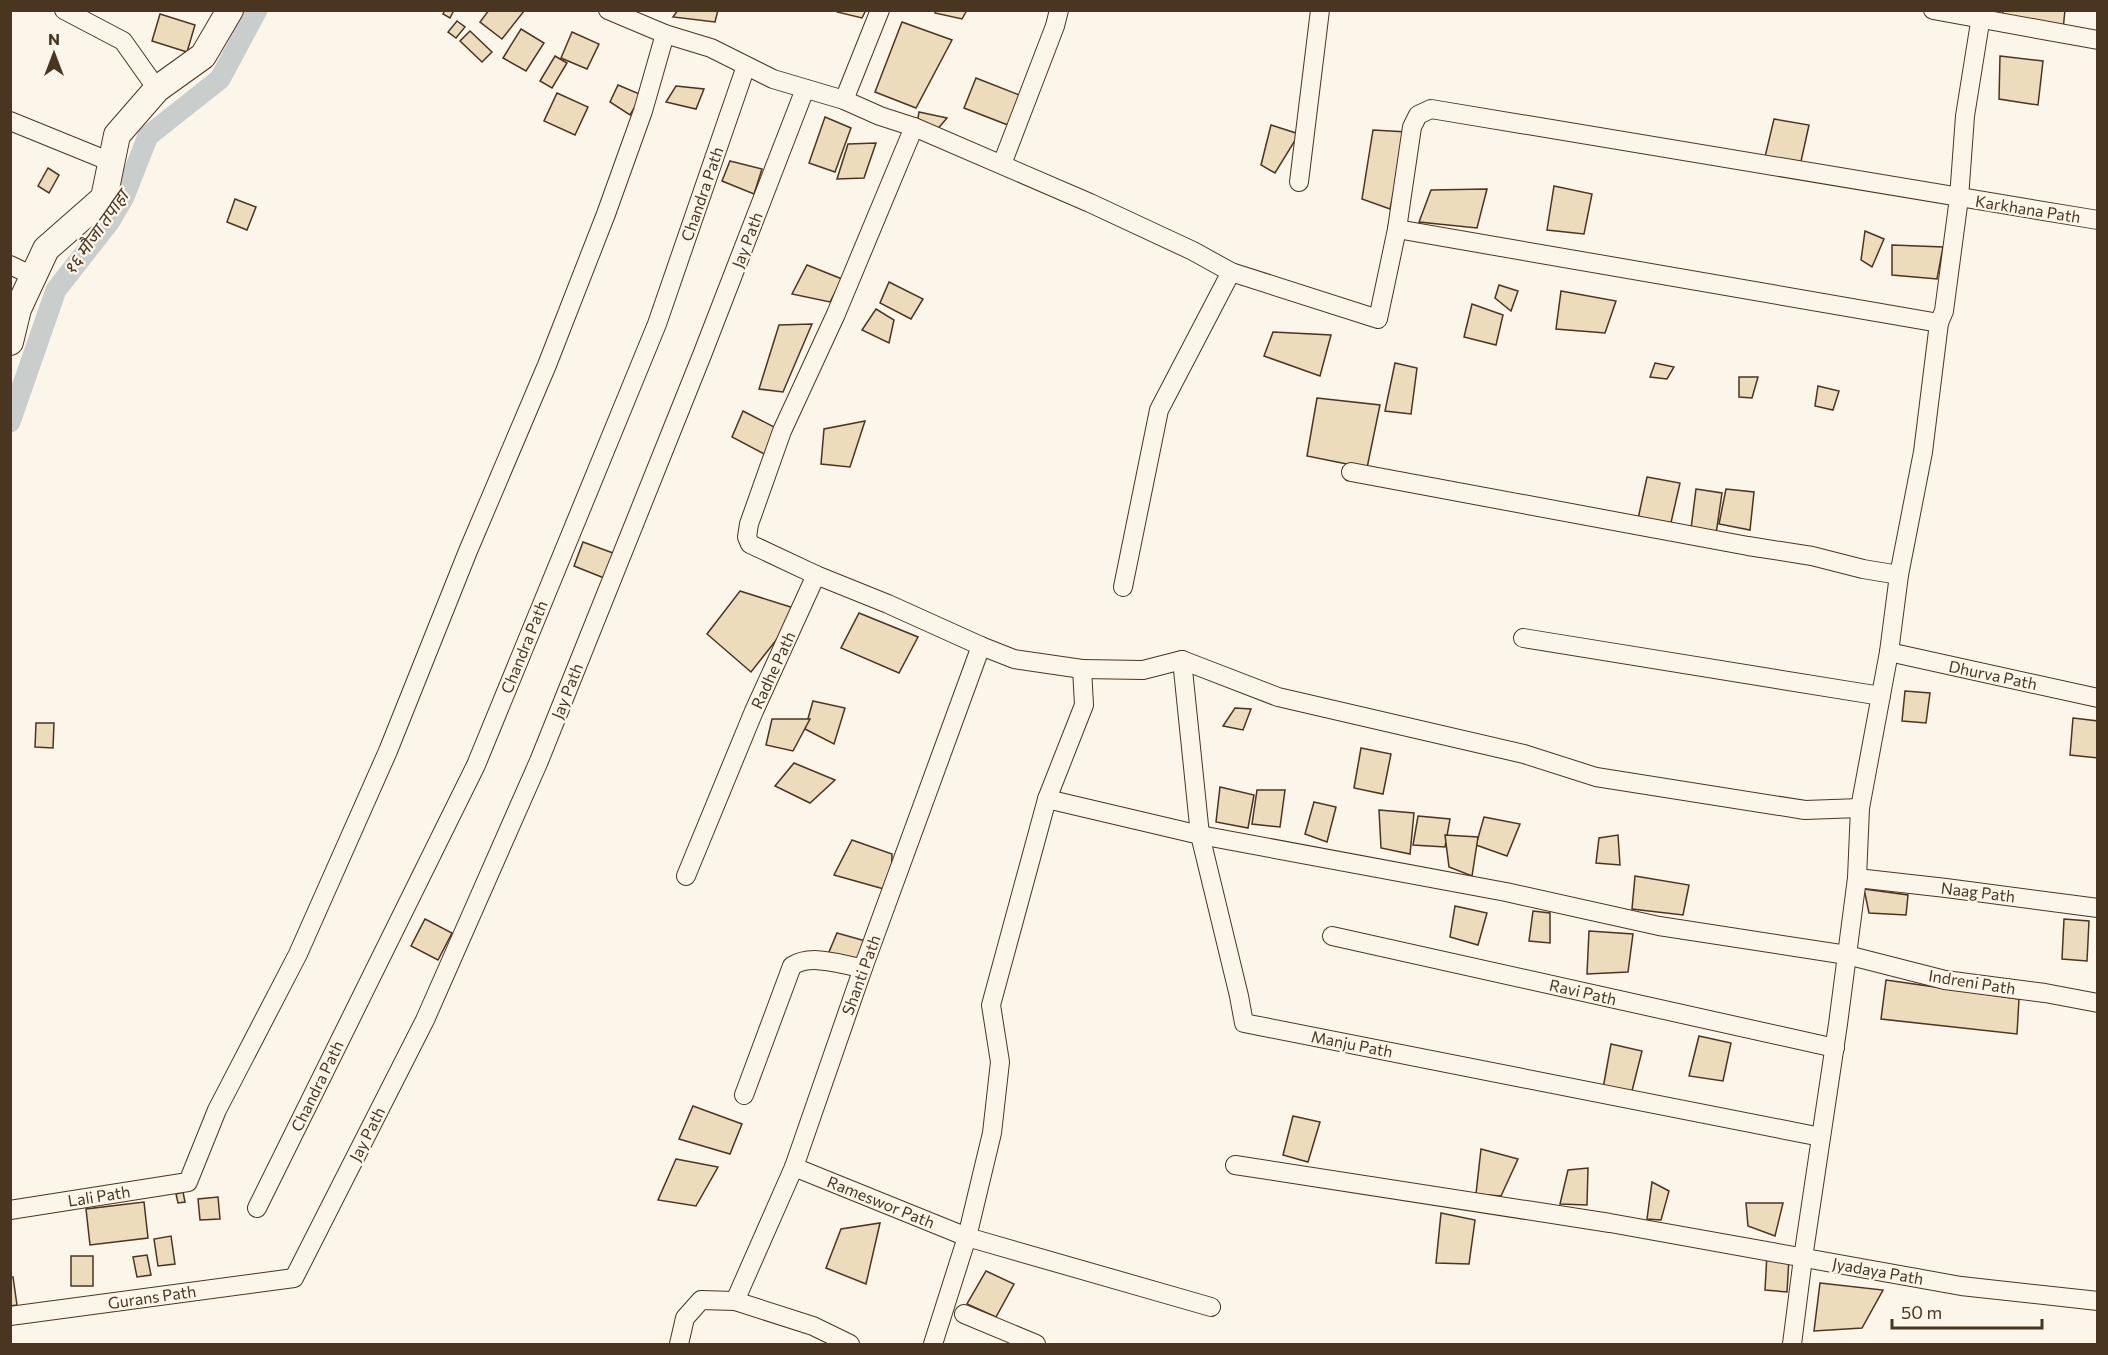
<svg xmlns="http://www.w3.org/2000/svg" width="2108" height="1355" viewBox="0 0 2108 1355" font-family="Commissioner,'Noto Sans Devanagari',sans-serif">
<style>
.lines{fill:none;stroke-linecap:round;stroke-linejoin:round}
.canal{stroke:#c9cecd;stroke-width:21}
.building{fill:#ecdcbc;stroke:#4a3520;stroke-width:1.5}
.street-casing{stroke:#4a3520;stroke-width:20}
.secondary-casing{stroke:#4a3520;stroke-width:28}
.street{stroke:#fbf6e9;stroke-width:18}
.secondary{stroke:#fbf6e9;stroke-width:26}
.labels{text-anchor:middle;stroke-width:4.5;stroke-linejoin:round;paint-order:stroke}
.street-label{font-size:16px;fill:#4a3520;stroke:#fbf6e9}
.water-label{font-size:18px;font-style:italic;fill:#4a3520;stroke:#fbf6e9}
</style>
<rect width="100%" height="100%" fill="#fbf6e9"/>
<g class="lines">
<!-- canal -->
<polyline class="canal" points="10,422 56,290 110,221 124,197 148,136 220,79 257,10"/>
</g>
<!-- building -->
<g class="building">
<polygon points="445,10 454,10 450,18 443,14"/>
<polygon points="489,10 523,10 524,11 502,39 480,22"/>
<polygon points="678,10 718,10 715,22 673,17"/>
<polygon points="837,10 866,10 862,18 837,12"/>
<polygon points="936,10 967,10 962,19 935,13"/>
<polygon points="2003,10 2065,10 2063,30 2002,21"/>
<polygon points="160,14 195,25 187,52 152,41"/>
<polygon points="457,21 465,27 456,38 448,32"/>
<polygon points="902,22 952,40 916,108 875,92"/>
<polygon points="521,29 544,43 526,71 503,58"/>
<polygon points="470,31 492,52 482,62 460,41"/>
<polygon points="572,32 599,44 587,69 561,58"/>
<polygon points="555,56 567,63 552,88 540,81"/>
<polygon points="2000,56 2043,61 2038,105 1999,99"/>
<polygon points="976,78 1027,98 1013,127 964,108"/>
<polygon points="618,85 642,95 630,115 610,102"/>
<polygon points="676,86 704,89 696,109 666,102"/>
<polygon points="557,93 588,107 575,135 544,121"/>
<polygon points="919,112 947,118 935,132 917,124"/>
<polygon points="825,117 851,128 835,172 809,163"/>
<polygon points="1774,119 1809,125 1800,166 1764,161"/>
<polygon points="1271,125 1299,134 1275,173 1261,165"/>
<polygon points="1373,130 1407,132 1390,209 1362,199"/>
<polygon points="876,143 864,178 837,179 848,144"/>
<polygon points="730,161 762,169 754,194 722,181"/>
<polygon points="48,168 59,175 49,193 38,186"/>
<polygon points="1554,186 1592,194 1584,234 1547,230"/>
<polygon points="1487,189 1477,228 1419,222 1431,190"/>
<polygon points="235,199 256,207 247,230 227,222"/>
<polygon points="1865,231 1884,239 1872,267 1861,260"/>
<polygon points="1892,245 1943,247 1937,279 1892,275"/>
<polygon points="807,265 842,279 830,302 792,294"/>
<polygon points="889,282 923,299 911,319 880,303"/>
<polygon points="1499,285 1518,291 1511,311 1495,298"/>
<polygon points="1561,291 1616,301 1605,333 1556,329"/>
<polygon points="1472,304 1503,315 1496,345 1464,337"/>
<polygon points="876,309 894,320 889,343 862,330"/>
<polygon points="812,324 783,392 759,389 779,325"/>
<polygon points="1273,332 1331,335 1320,376 1264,356"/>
<polygon points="1395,363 1417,368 1411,414 1385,411"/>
<polygon points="1655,363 1674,367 1667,379 1650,377"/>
<polygon points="1739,377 1758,377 1752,398 1739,397"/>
<polygon points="1818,386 1839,391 1833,410 1815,406"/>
<polygon points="1317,398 1380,405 1367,468 1307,456"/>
<polygon points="743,411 778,429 766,455 732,437"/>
<polygon points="865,421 850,467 821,464 824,429"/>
<polygon points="1647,477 1680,483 1670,527 1638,519"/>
<polygon points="1696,489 1722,493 1716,534 1691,529"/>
<polygon points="1726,489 1754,492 1750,530 1719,524"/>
<polygon points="583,542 613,553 604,578 574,566"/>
<polygon points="740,591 800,610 751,672 707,634"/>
<polygon points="859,613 918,637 899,673 841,648"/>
<polygon points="1905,691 1930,693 1926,723 1902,721"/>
<polygon points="813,701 845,708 834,744 805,729"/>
<polygon points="1235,708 1251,709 1243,730 1223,726"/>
<polygon points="2073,718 2098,721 2098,758 2070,755"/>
<polygon points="772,719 810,719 793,751 766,745"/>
<polygon points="36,723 54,723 53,748 35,747"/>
<polygon points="1361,748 1391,754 1383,794 1354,788"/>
<polygon points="794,763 835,780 810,803 775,786"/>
<polygon points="1220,787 1254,795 1248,828 1216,822"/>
<polygon points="1257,790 1285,790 1280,827 1252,824"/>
<polygon points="1314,802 1336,807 1327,842 1305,834"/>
<polygon points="1379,810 1414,813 1410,854 1381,848"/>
<polygon points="1418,816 1450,819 1445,847 1413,845"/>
<polygon points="1484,817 1520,824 1507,856 1476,845"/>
<polygon points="1445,835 1478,837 1472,876 1449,867"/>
<polygon points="1618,835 1620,865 1596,863 1599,838"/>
<polygon points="852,840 892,854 891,891 834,875"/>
<polygon points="1635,876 1689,885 1683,915 1632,909"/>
<polygon points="1864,889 1908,895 1906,915 1869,913"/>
<polygon points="1455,906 1487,913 1478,945 1450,937"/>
<polygon points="1533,911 1550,913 1550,943 1529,941"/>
<polygon points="425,919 452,933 438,960 411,946"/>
<polygon points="2064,919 2089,921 2087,961 2062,959"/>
<polygon points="1589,931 1633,934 1628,972 1587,974"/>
<polygon points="837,933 869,942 858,966 826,959"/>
<polygon points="1886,980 2019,999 2017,1034 1881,1019"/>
<polygon points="1699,1036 1731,1043 1723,1081 1689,1076"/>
<polygon points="1611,1044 1642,1051 1630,1099 1602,1094"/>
<polygon points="693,1106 742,1124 730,1154 679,1139"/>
<polygon points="1293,1116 1320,1122 1308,1162 1283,1155"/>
<polygon points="1481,1149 1518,1159 1501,1196 1476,1194"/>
<polygon points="676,1159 718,1167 696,1206 658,1200"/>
<polygon points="1588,1168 1587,1205 1560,1204 1568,1170"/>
<polygon points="1652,1182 1669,1191 1661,1220 1647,1219"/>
<polygon points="183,1192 185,1202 178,1203 176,1194"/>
<polygon points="218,1197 220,1219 200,1220 198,1199"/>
<polygon points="144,1202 148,1238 90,1245 86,1209"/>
<polygon points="1746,1203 1783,1203 1775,1236 1748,1226"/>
<polygon points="1441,1213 1475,1220 1469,1264 1436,1263"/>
<polygon points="880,1223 866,1284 826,1268 841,1229"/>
<polygon points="171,1236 175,1264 158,1266 154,1239"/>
<polygon points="1767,1254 1789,1258 1787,1292 1765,1290"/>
<polygon points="147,1255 151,1275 137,1277 133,1257"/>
<rect x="71" y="1256" width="22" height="30"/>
<polygon points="986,1271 1014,1284 996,1317 967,1304"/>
<polygon points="10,1277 13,1277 17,1305 10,1306"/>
<polygon points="1820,1283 1883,1290 1862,1328 1814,1331"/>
</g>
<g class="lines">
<defs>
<g id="street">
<polyline points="64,10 123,41 157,89"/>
<polyline points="608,10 665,34 711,48 773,79 844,100 880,116 914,127 836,314 782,431 749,524 747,537 750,544 816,575 888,604 981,646 1014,659 1082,669 1084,705 1047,799 991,1005 1000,1062 992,1133 967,1237 933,1344"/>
<polyline points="1933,10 2098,40"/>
<polyline points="844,100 880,10"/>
<polyline points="10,121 111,162"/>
<polyline points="914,127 1090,203 1193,251 1231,272 1378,319 1397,229 1412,127 1418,115 1431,109 2098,220"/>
<polyline points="1002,164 1055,26 1059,10"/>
<polyline points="1299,182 1320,10"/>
<polyline points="1397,229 1939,323"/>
<polyline points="10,265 33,276"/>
<polyline points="1351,472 1748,546 1812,556 1863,569 1899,575"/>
<polyline points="1123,587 1159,410 1231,272"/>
<polyline points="1523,638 1881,696"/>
<polyline points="1889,652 2098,698"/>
<polyline points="1182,660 1200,835 1239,996 1244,1023 1821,1137"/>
<polyline points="1082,669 1143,670 1182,660 1278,697 1524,754 1596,777 1805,810 1860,808"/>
<polyline points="1047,799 1200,835 1506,892 1659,926 1847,955 1945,980 2045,993 2098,1003"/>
<polyline points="686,876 754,711 816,575"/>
<polyline points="1857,878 1946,888 2098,908"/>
<polyline points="1332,936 1835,1048"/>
<path d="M744,1095L792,966C812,953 841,965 863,968"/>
<polyline points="1235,1165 1610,1223 1961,1286 2098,1301"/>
<polyline points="794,1167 967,1237 1211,1307"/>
<polyline points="257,1208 476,765 657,324 746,66"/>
<polyline points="10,1210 188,1182 217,1110 298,954 388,751 468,551 547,365 606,214 643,111 665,34"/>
<polyline points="735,1301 794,1167 863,968 981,646"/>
<polyline points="964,1314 1036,1344"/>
<polyline points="10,1316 294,1278 425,1020 539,761 702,355 805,89"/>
<polyline points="679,1344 685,1318 701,1300 735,1301 813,1326 850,1344"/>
<polyline points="1792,1344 1803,1258 1838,1024 1857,878 1860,808 1889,652 1899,575 1923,452 1939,323 1944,311 1959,198 1965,116 1982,10"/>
</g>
<polyline id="secondary" points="10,342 18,309 46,249 104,198 117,135 157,89 203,56 230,10"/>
</defs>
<!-- street casing -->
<use href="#street" class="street-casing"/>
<!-- secondary casing -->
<use href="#secondary" class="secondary-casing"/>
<!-- street -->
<use href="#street" class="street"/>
<!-- secondary -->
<use href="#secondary" class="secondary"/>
</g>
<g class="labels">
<!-- street labels -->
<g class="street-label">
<text transform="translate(702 194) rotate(-71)" y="6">Chandra Path</text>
<text transform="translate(2028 209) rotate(9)" y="6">Karkhana Path</text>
<text transform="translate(747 240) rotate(-69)" y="6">Jay Path</text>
<text transform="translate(524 647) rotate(-68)" y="6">Chandra Path</text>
<text transform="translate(773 670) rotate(-65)" y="6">Radhe Path</text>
<text transform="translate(1993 675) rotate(12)" y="6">Dhurva Path</text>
<text transform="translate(567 691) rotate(-68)" y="6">Jay Path</text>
<text transform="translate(1978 892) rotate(7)" y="6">Naag Path</text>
<text transform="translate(861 975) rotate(-70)" y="6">Shanti Path</text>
<text transform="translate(1972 982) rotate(9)" y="6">Indreni Path</text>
<text transform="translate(1583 992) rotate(13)" y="6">Ravi Path</text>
<text transform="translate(1352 1044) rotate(11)" y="6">Manju Path</text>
<text transform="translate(317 1086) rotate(-64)" y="6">Chandra Path</text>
<text transform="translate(367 1134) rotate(-63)" y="6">Jay Path</text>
<text transform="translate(99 1196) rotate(-9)" y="6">Lali Path</text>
<text transform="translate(881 1202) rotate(22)" y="6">Rameswor Path</text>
<text transform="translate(1878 1271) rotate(10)" y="6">Jyadaya Path</text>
<text transform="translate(152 1297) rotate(-8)" y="6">Gurans Path</text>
</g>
<!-- water labels -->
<g class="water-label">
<text transform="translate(96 233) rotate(-55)" y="6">१६ मौजा तपाहा</text>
</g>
</g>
<!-- border -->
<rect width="2108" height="1355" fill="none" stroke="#4a3520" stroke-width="24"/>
<!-- north arrow -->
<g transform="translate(54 54)" stroke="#fbf6e9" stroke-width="4.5" paint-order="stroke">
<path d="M0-4.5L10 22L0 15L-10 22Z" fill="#4a3520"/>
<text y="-9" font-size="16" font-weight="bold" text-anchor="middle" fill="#4a3520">N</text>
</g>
<!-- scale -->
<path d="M1892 1319v9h150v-9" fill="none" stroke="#4a3520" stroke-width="3"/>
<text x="1901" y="1319" font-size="18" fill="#4a3520" stroke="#fbf6e9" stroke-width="4.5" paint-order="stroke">50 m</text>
</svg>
